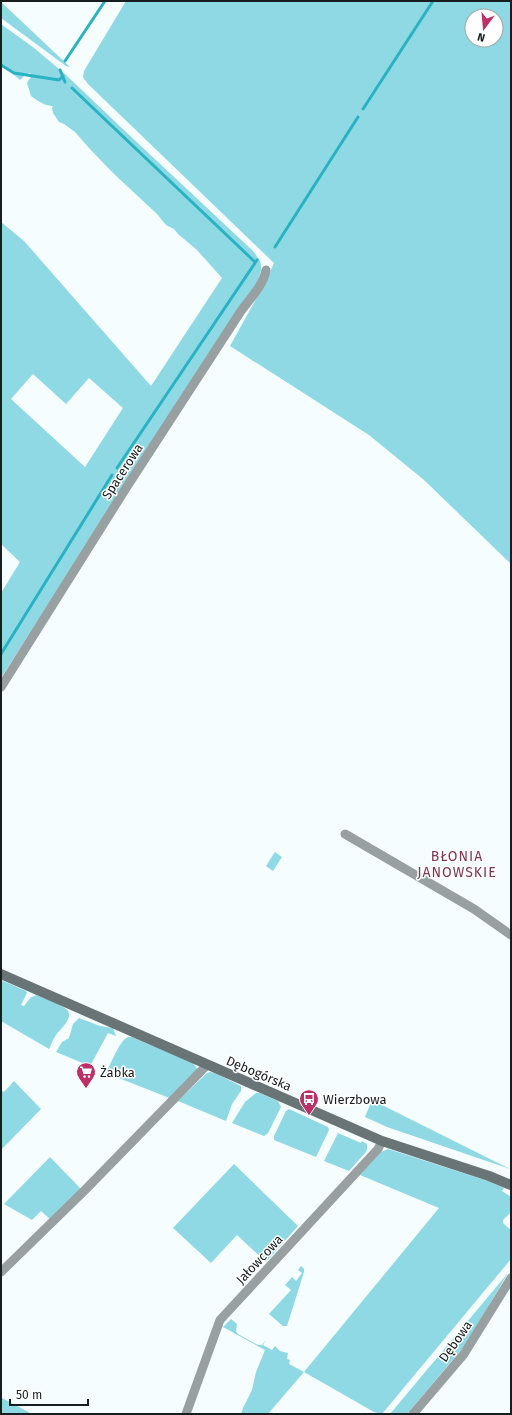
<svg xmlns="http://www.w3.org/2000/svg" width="512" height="1415" viewBox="0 0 512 1415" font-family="'Fira Sans',sans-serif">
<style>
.green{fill:#8ed9e4;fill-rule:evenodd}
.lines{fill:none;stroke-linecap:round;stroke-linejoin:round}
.stream{stroke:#29b2c2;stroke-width:3}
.street{stroke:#98a0a1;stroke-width:9}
.secondary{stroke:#697476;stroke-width:10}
.labels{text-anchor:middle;stroke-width:3;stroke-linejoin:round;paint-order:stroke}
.street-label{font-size:13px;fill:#181e1f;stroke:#fff}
.poi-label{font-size:13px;fill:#181e1f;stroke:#fff;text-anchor:start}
.neighbourhood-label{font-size:14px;letter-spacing:1px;fill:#7d374e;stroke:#fff}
</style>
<rect width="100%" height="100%" fill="#f6fdfe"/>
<!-- green -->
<g class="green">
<path d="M126,1H511V564L424,480L369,435L230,346L266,281L274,263L88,84L83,77L84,71ZM472,16H496V40H472Z"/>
<polygon points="1,2 70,67 66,66 1,18"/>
<path d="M1,24L34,48L65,74L126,132L252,250C255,254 258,257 260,261C265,273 253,288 247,298L164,423L1,678V593L20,562L1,544V222L24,241L151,386L222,278L197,250L178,234L174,229L166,225L157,214L112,172L89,148L75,132L64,124L59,122L53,113L52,108L53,106L46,105L38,101L31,96L27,83L32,75L30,73L26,74L20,80L2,65ZM33,374L66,404L89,378L123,408L85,467L11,399Z"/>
<polygon points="275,852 282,857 273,871 266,866"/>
<path d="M1,980L26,991L27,993L21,1005L24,1006L30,998L36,995C43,998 64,1005 68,1011C73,1019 60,1029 56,1035C53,1039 51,1045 49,1049L1,1021Z"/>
<polygon points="79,1018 100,1026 113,1028 116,1036 108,1033 90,1066 56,1052 62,1042 69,1038 73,1024"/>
<path d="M128,1037H132L193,1063L198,1070L172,1099L106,1073C111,1064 119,1041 128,1037Z"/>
<polygon points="210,1072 215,1073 241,1086 241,1091 232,1104 226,1121 178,1101 207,1073"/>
<polygon points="14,1081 41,1109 1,1150 1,1090 4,1092"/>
<polygon points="256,1093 260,1093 278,1101 281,1107 268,1133 264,1136 232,1123 245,1102"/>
<polygon points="372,1100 510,1169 387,1127 365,1117"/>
<polygon points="289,1109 328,1127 329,1130 316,1157 274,1140 274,1136 286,1111"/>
<polygon points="338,1133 361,1143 362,1141 367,1144 367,1150 365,1153 349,1171 324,1161"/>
<polygon points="388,1149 488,1181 504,1188 502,1191 511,1197 511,1212 503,1220 503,1223 511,1230 511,1259 382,1414 374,1412 304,1372 268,1414 241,1414 243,1408 252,1390 256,1372 265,1350 223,1327 231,1319 237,1324 236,1331 238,1334 258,1345 262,1345 266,1340 263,1345 272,1350 275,1346 280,1351 288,1353 287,1359 290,1360 289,1364 304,1372 439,1208 360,1175 381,1152"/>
<polygon points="50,1157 81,1189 51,1220 41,1211 32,1220 4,1204"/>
<polygon points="234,1164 298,1226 266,1262 237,1235 211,1263 173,1228"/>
<polygon points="301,1266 304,1269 304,1272 287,1326 283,1326 269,1314 291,1290 285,1285 292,1277 296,1281 302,1273 298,1270"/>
<polygon points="508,1273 467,1343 407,1414 390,1414"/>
<polygon points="2,1398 32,1414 1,1414 1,1399"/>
</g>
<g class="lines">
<!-- stream -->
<g class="stream">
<polyline points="65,61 105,1"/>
<polyline points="1,65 14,73 59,80 63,76"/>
<polyline points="60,70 65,82"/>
<polyline points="72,88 255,262"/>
<polyline points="363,109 433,1"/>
<polyline points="275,247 358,117"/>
<polyline points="117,468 257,260"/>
<polyline points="1,654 112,475"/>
</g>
<!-- street -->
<g class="street">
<path d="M1,687L128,485L241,311C250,299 264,284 266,270"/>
<polyline points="345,834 474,909 511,935"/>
<polyline points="1,1272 85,1190 207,1065"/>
<polyline points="186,1414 220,1320 378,1149 382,1141"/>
<polyline points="413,1414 464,1354 511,1278"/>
</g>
<!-- secondary -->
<polyline class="secondary" points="1,974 382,1141 489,1176 511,1185"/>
</g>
<!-- icons -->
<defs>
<symbol id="supermarket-pin" viewBox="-11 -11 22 30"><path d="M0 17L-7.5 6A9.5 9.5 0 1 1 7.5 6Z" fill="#bb3067" stroke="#fff"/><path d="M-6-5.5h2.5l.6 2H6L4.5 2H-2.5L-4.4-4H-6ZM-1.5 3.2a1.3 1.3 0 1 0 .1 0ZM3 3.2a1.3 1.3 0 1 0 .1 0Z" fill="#fff"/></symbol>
<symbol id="bus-pin" viewBox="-11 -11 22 30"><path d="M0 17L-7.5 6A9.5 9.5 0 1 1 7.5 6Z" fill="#bb3067" stroke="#fff"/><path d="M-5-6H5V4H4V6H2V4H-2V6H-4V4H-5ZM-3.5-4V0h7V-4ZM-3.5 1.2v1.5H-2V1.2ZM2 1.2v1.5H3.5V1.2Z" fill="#fff"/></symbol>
</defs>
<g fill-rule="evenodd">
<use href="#supermarket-pin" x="75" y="1061" width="22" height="30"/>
<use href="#bus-pin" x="298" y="1088" width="22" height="30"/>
</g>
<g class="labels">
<!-- street labels -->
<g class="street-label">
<text transform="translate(122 471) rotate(-57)" y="5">Spacerowa</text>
<text transform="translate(259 1073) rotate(23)" y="5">Dębogórska</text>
<text transform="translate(259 1259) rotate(-47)" y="5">Jałowcowa</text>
<text transform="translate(455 1341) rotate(-55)" y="5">Dębowa</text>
</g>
<!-- poi labels -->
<g class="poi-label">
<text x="100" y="1077">Żabka</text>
<text x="323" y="1104">Wierzbowa</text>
</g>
<!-- neighbourhood labels -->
<g class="neighbourhood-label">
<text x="457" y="861">BŁONIA<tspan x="457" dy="16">JANOWSKIE</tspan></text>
</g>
</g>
<!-- border -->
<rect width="512" height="1415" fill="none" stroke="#181e1f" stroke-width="4"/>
<!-- north arrow -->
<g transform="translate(484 28) rotate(196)"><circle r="19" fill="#ffffff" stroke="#a3a5a5"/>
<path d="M0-3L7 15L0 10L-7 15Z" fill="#bb3067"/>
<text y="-6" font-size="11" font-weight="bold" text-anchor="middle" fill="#181e1f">N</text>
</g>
<!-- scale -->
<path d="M10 1399v6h78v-6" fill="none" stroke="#181e1f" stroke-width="2"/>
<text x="16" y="1399" font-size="12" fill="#181e1f" stroke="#ffffff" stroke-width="3" paint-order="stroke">50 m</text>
</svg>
